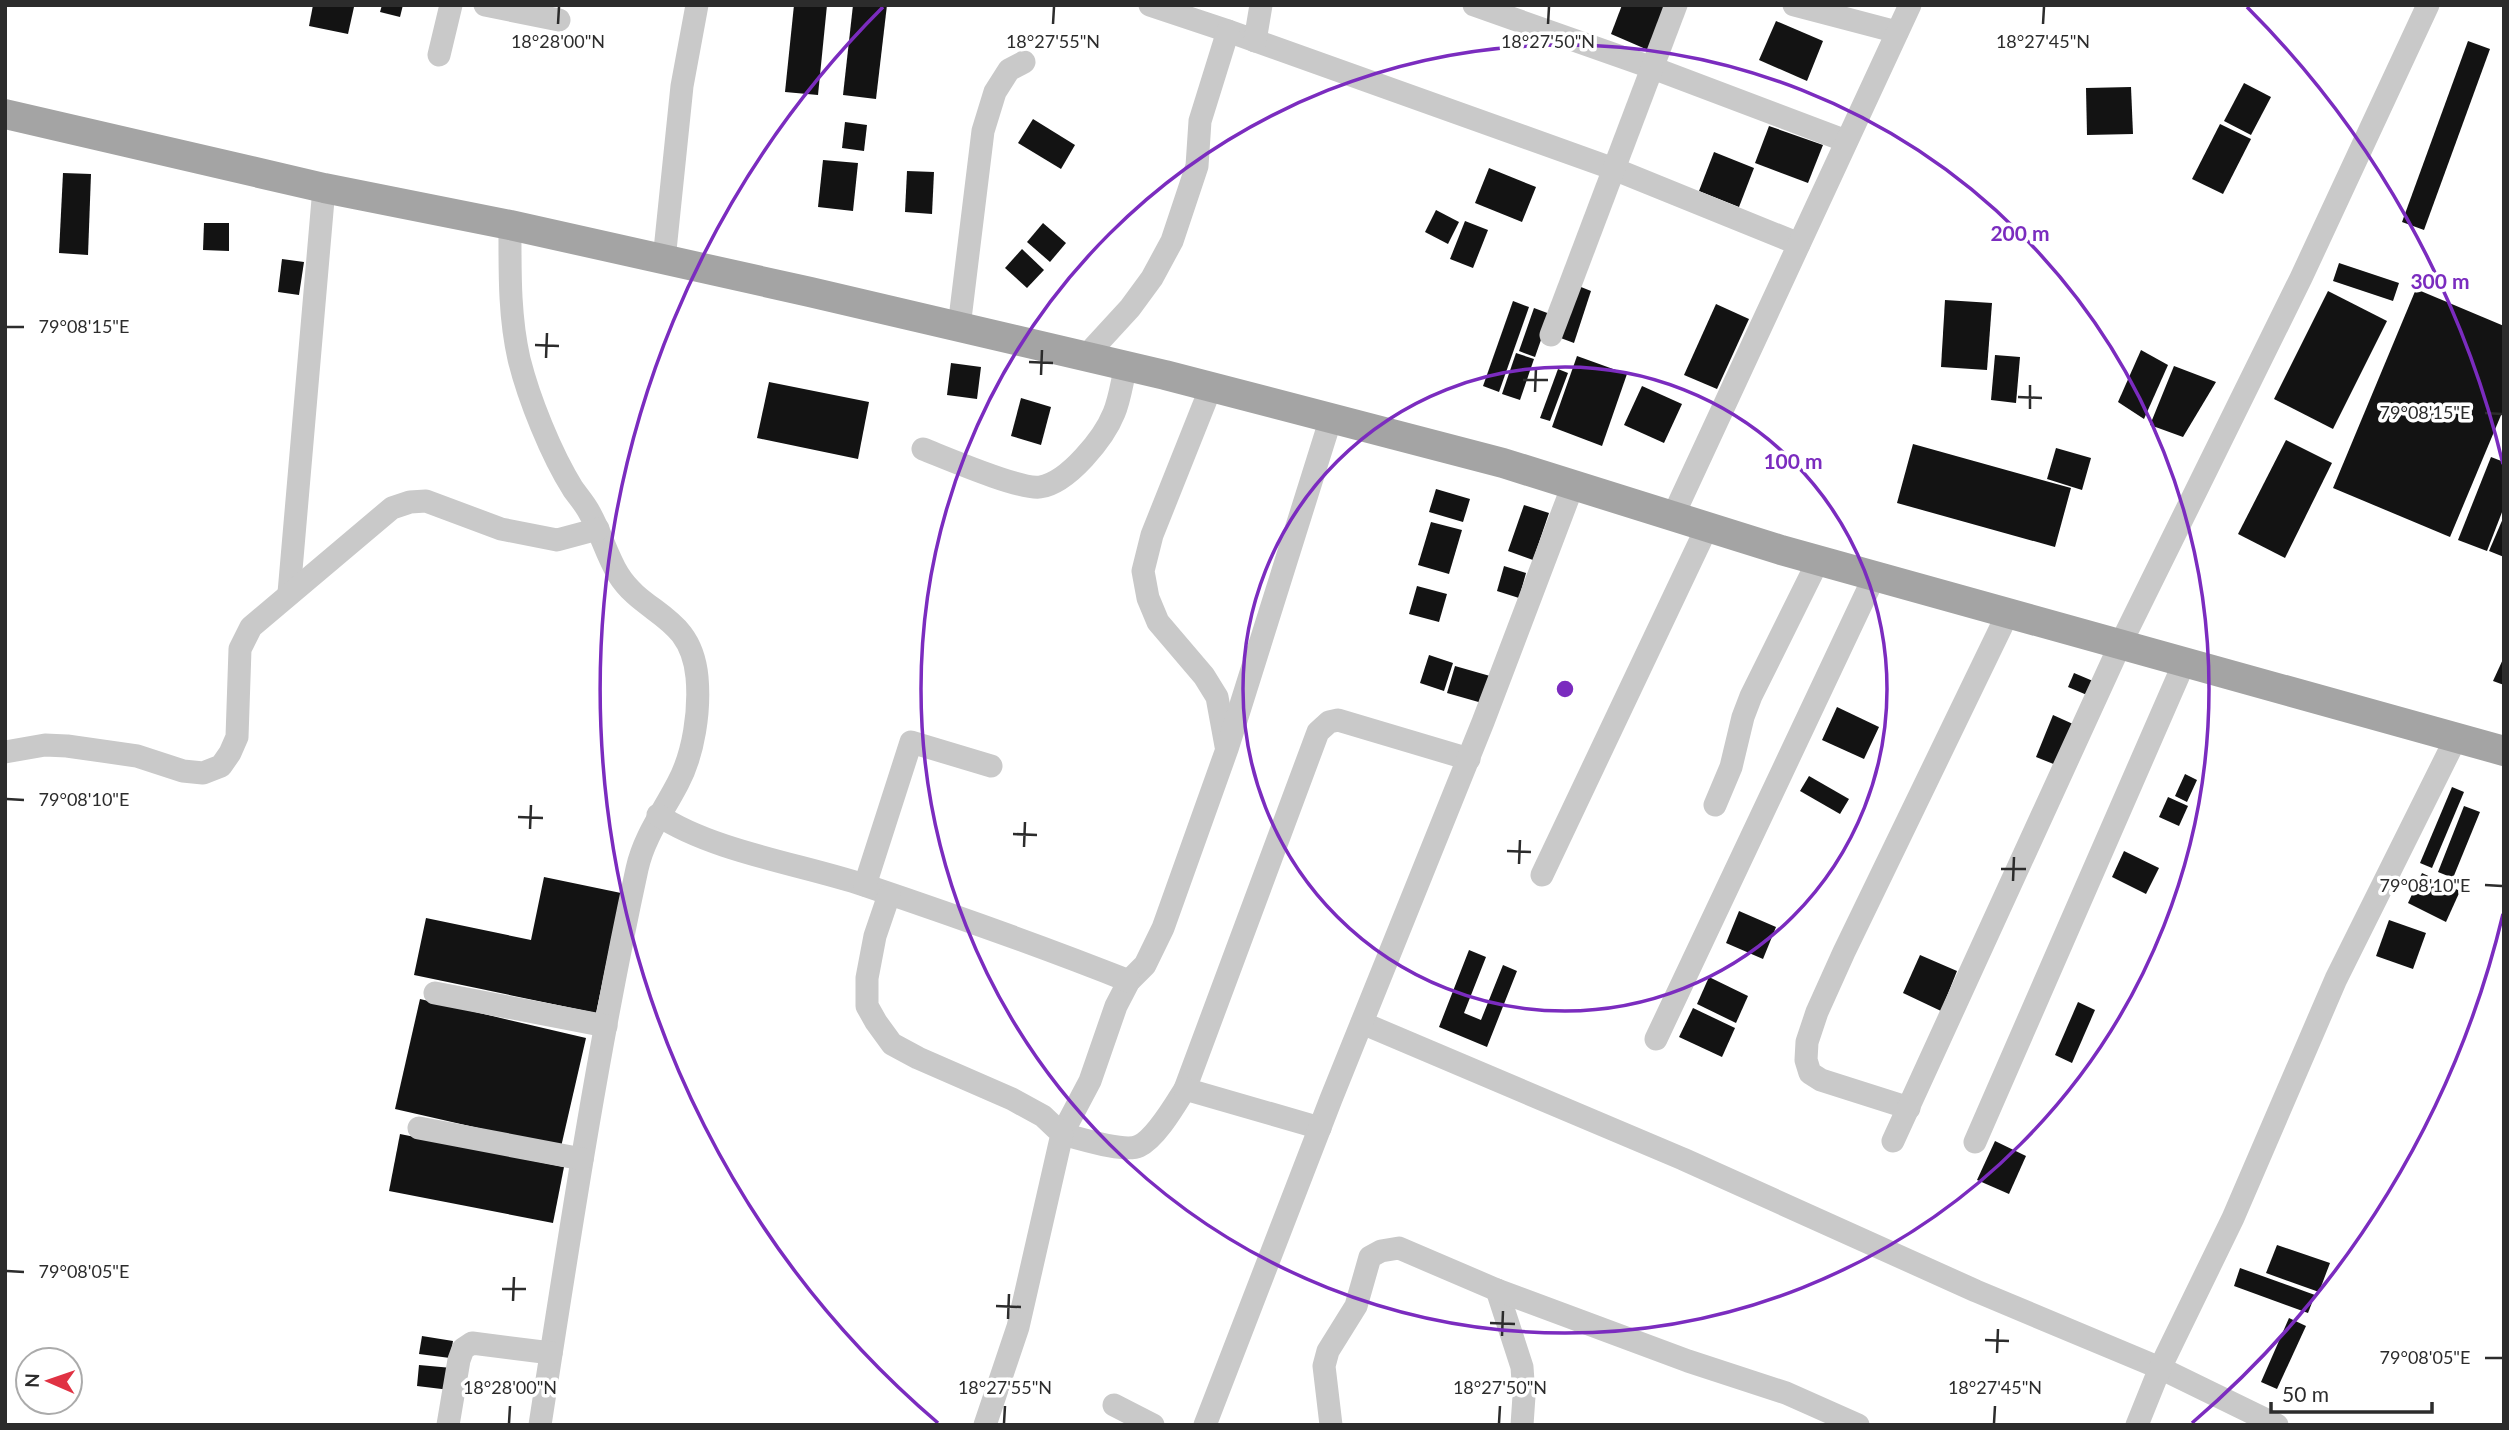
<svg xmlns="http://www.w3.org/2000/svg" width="2509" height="1430" viewBox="0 0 2509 1430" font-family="Lato,sans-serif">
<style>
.building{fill:#131313}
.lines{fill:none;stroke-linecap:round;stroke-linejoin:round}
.minor{stroke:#c9c9c9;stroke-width:23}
.major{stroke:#a4a4a4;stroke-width:30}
.ticks{fill:none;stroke:#2c2c2c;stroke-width:2.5}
.ring{fill:none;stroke:#7b2cbf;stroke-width:3.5}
.ticks-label{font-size:18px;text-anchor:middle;fill:#2c2c2c;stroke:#fff;stroke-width:7;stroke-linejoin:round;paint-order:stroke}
.centre{fill:#7b2cbf;stroke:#fff;stroke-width:3.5}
.ring-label{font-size:21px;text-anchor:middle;font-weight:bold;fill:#7b2cbf;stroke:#fff;stroke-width:7;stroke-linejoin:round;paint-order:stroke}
</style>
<rect width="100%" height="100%" fill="#fff"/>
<!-- building -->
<g class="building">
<polygon points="313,5 354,7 348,34 309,26"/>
<polygon points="382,5 403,5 400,17 380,12"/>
<polygon points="794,5 827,5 818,95 785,92"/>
<polygon points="853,5 887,5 876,99 843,95"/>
<polygon points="1622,5 1667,5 1648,50 1611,34"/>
<polygon points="1776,21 1823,41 1807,81 1759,60"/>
<polygon points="2468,41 2490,49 2424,230 2402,222"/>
<polygon points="2244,83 2271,97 2251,135 2224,121"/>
<polygon points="2131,87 2133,134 2087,135 2086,88"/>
<polygon points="1033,119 1075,145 1061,169 1018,143"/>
<polygon points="845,122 867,125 864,151 842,148"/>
<polygon points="2220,124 2251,139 2223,194 2192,179"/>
<polygon points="1769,126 1823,145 1808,183 1755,163"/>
<polygon points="1714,152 1754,168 1739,207 1699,191"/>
<polygon points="823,160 858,163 853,211 818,207"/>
<polygon points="1489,168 1536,187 1522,222 1475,203"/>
<polygon points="907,171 934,172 932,214 905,212"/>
<polygon points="63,173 91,174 88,255 59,253"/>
<polygon points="1436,210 1459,222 1448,244 1425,232"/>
<polygon points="1465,221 1488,230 1473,268 1450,259"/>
<polygon points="204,223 229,223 229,251 203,250"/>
<polygon points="1043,223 1066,243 1050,262 1027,242"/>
<polygon points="1022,249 1044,270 1027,288 1005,268"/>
<polygon points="282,259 304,262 299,295 278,292"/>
<polygon points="2339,263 2399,283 2393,301 2333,281"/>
<polygon points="1576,285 1591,291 1574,343 1558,337"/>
<polygon points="2416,289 2504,326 2504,408 2450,537 2333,488"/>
<polygon points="2328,291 2387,321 2333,429 2274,399"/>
<polygon points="1945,300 1992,303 1987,370 1941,367"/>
<polygon points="1513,301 1529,307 1499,392 1483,386"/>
<polygon points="1716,304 1749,319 1717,389 1684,375"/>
<polygon points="1534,308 1550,314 1535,357 1519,351"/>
<polygon points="2141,350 2168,365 2144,419 2118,402"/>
<polygon points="1516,353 1534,359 1520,400 1502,394"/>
<polygon points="1995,355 2020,357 2016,403 1991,400"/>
<polygon points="1577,356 1627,374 1602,446 1552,427"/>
<polygon points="951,363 981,367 977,399 947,395"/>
<polygon points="2174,366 2216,382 2183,437 2150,425"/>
<polygon points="1558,369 1568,373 1550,421 1540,418"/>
<polygon points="769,382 869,402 858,459 757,438"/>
<polygon points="1642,386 1682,404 1664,443 1624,425"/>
<polygon points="1021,398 1051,407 1041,445 1011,436"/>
<polygon points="2286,440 2332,463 2285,558 2238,534"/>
<polygon points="1913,444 2071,488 2055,547 1897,503"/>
<polygon points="2056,448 2091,458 2082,490 2047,479"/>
<polygon points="2491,457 2504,462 2504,507 2487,551 2458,540"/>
<polygon points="1436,489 1470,499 1463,522 1429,512"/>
<polygon points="1524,505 1549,513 1533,560 1508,551"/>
<polygon points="2504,516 2504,557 2489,551"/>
<polygon points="1431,522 1462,530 1449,574 1418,565"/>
<polygon points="1504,566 1526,573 1519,598 1497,591"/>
<polygon points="1417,586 1447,594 1439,622 1409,614"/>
<polygon points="1429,655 1453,663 1444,691 1420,683"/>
<polygon points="2504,657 2504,685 2493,681"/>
<polygon points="1455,666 1490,676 1482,703 1447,693"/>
<polygon points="2074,673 2093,681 2087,695 2068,687"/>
<polygon points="1837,707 1879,727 1864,759 1822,740"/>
<polygon points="2053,715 2073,724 2056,765 2036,757"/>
<polygon points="2185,774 2197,780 2187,802 2175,796"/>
<polygon points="1809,776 1849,799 1840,814 1800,791"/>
<polygon points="2452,787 2464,792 2432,868 2420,863"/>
<polygon points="2168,797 2188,806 2179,826 2159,817"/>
<polygon points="2464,806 2480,812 2453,878 2438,872"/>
<polygon points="2124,851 2159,868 2146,894 2112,877"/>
<polygon points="2422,873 2460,891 2446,922 2408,903"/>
<polygon points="544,877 621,893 596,1013 414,975 426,918 531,940"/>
<polygon points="1739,911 1776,927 1763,959 1726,943"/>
<polygon points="2389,920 2426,933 2413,969 2376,956"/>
<polygon points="1469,950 1486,957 1464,1013 1481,1020 1503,965 1517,971 1487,1047 1439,1027"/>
<polygon points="1920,955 1957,971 1941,1011 1903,993"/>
<polygon points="1709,977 1748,996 1736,1023 1697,1004"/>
<polygon points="420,999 586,1038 561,1147 395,1109"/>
<polygon points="2078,1002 2095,1010 2072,1063 2055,1055"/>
<polygon points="1693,1008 1735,1028 1722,1057 1679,1037"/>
<polygon points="400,1134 564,1167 553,1223 389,1191"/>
<polygon points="1995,1141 2026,1156 2009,1194 1977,1180"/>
<polygon points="2277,1245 2330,1263 2319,1292 2266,1273"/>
<polygon points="2240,1268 2315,1295 2308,1313 2234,1286"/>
<polygon points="2289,1318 2306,1326 2277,1389 2261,1382"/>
<polygon points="422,1336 453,1341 450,1358 419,1354"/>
<polygon points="419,1365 452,1368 450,1390 417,1386"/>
</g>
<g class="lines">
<!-- minor -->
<g class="minor">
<polyline points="485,5 559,20"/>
<polyline points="1150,5 1228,31 1614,169 1799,244"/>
<polyline points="1474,5 1653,68 1846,141"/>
<polyline points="1794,5 1897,32"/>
<polyline points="1255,41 1261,5"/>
<polyline points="439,55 451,5"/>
<path d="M510,225C510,270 509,315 519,359C529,399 551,454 573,489C578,496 584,503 588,510C600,530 606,554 618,574C644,616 691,614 697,677C700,710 694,753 678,783C663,812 644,837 637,869C597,1053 569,1239 540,1425"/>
<polyline points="664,260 682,86 697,5"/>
<polyline points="959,327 983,131 995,92 1009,70 1024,62"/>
<polyline points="1551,335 1676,5"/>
<polyline points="1085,357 1130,308 1152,278 1172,241 1197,166 1200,121 1228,31"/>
<polyline points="1211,387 1152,535 1143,571 1148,598 1158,622 1204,676 1217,697 1226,746"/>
<path d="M1331,418L1227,749L1163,928L1145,965L1129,981L1116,1006L1090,1081L1062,1134C1079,1138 1124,1153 1139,1146C1156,1138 1175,1105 1185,1089L1318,732L1329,722L1338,720L1469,759"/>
<path d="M923,449C946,458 1020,490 1040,487C1068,483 1104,438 1114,413C1120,399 1122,381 1126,366"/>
<polyline points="1673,516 1910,5"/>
<polyline points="289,593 324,188"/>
<polyline points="5,752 45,745 67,746 137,756 183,771 203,773 221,766 230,753 237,737 240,649 251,627 392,508 410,502 426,501 501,529 557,540 598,529"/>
<polyline points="1715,805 1731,767 1743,717 1751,696 1818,561"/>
<path d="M658,815C712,851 800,864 864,885C953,915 1041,946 1129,981"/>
<polyline points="1542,875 1707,527"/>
<polyline points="865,885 911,742 991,766"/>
<polyline points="889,895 875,936 867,978 867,1006 876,1022 892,1044 918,1058 1012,1099 1043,1116 1062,1134 1018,1327 985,1425"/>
<polyline points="435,993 606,1026"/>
<polyline points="1362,1023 1683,1159 1976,1291 2160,1368 2277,1425"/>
<polyline points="1656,1039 1875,575"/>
<polyline points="1185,1089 1320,1128"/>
<polyline points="1909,1108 1821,1080 1810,1073 1806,1060 1807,1042 1817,1012 1844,952 2008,613"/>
<polyline points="419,1128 582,1159"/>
<polyline points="1893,1141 2120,645 2301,278 2428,5"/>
<polyline points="1975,1142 2184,663"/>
<polyline points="1497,1290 1522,1367 1524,1396 1522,1425"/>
<polyline points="1114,1405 1153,1425"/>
<polyline points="448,1425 459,1360 463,1349 472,1343 551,1353"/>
<polyline points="1205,1425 1331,1099 1483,722 1573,485"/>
<polyline points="1331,1425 1324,1366 1328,1351 1356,1306 1370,1257 1381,1251 1399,1248 1497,1290 1688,1361 1786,1393 1858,1425"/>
<polyline points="2137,1425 2160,1368 2233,1218 2336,979 2456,738"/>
</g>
<!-- major -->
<polyline class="major" points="5,114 324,188 510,225 810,292 1165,375 1503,463 1781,550 2504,751"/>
</g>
<!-- ticks -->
<path class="ticks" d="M558,24L559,7M1053,24L1054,7M1548,24L1549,7M2043,24L2044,7M7,327H24M535,345L559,346M546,358L547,333M1029,362L1053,363M1041,375L1042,350M1523,380H1548M1535,392L1536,368M2018,397L2042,398M2030,409V385M2485,413L2502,414M7,799L24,800M518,817L543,818M530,829L531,805M1013,834L1037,835M1024,847L1025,822M1507,851L1531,852M1519,864L1520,840M2001,869H2026M2013,881L2014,857M2485,885L2502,886M7,1271L24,1272M502,1289H526M513,1301L514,1277M996,1306L1021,1307M1008,1319L1009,1294M1490,1323L1515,1324M1502,1336L1503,1311M1985,1340L2009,1341M1997,1353L1998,1329M2485,1358H2502M509,1423L510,1406M1004,1423L1005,1406M1499,1423L1500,1406M1994,1423L1995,1406"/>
<!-- distance rings -->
<g class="ring">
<circle cx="1565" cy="689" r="322"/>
<circle cx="1565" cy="689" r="644"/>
<path d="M2503 914A965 965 0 0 1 2192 1423M938 1423A965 965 0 0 1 883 7M2247 7A965 965 0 0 1 2503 464"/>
</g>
<g class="ticks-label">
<text x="558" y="48">18°28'00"N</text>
<text x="1053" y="48">18°27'55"N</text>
<text x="1548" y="48">18°27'50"N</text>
<text x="2043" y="48">18°27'45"N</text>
<text x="84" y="333">79°08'15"E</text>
<text x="2425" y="419">79°08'15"E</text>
<text x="84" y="806">79°08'10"E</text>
<text x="2425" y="892">79°08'10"E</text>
<text x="84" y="1278">79°08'05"E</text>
<text x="2425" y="1364">79°08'05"E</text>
<text x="510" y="1394">18°28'00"N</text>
<text x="1005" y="1394">18°27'55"N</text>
<text x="1500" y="1394">18°27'50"N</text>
<text x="1995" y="1394">18°27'45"N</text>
</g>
<circle cx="1565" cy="689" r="10" class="centre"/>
<g class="ring-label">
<text x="2020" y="241">200 m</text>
<text x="2440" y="289">300 m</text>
<text x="1793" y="469">100 m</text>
</g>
<!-- border -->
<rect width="2509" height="1430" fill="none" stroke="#2c2c2c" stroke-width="14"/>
<!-- north arrow -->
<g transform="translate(49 1381) rotate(272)"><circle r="33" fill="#ffffff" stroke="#ababab" stroke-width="2"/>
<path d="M0-5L12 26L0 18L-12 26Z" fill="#e03243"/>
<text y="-10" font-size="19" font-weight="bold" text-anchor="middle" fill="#2c2c2c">N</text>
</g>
<!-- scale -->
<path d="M2271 1402v10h161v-10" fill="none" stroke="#2c2c2c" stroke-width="3.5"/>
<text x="2282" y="1402" font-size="21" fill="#2c2c2c" stroke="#ffffff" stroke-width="5" paint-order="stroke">50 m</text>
</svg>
